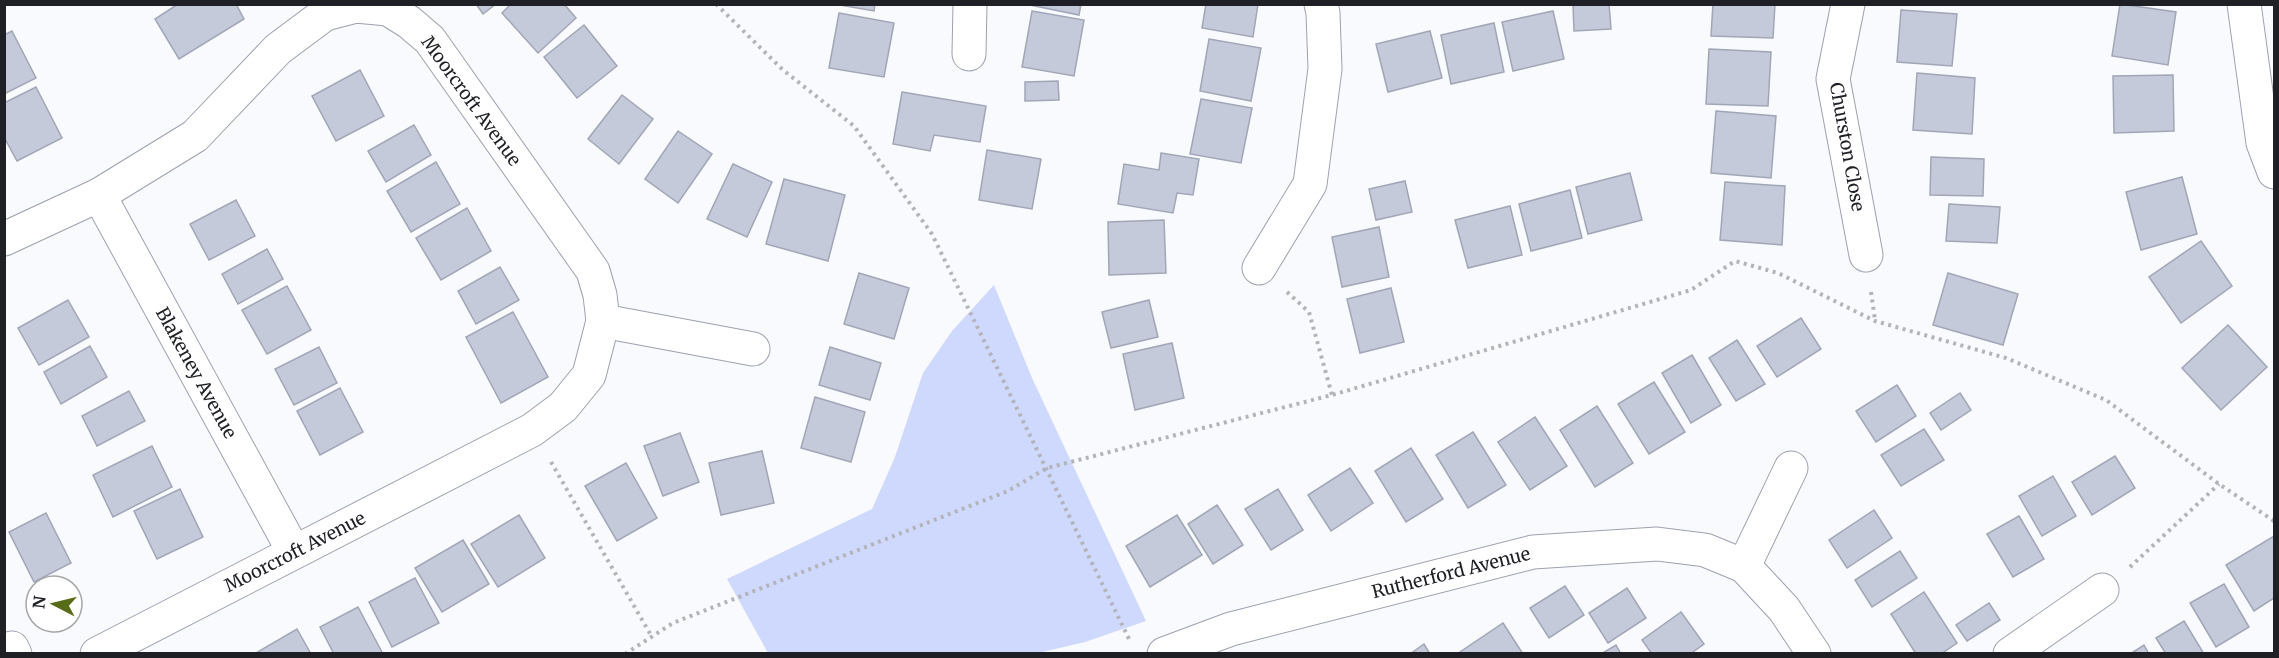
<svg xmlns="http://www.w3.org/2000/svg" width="2279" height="658" viewBox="0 0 2279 658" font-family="Merriweather,serif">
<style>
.green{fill:#ced9fd}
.building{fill:#c5cadb;stroke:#a1a6b6;stroke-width:1.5}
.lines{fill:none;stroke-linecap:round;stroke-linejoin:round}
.minor-casing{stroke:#9ca1b1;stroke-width:35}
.path{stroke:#b3b4b9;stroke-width:4;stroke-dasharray:3 4.5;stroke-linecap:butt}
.minor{stroke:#fff;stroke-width:33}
.labels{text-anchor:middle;stroke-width:4.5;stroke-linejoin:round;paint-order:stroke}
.street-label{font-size:18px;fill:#1e2026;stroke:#fff}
</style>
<rect width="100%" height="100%" fill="#f9fafe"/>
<!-- green -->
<polygon class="green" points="994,285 1032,378 1146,621 1085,642 1038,653 768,653 727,579 872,509 895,457 923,373 952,331"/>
<!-- building -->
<g class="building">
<polygon points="178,4 236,4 244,19 179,59 155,19"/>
<polygon points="476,4 496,4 483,14"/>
<polygon points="511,4 564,4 576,18 538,53 502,13"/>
<polygon points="834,4 875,4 874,11"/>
<polygon points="1025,4 1081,4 1079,15"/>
<polygon points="1206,4 1258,4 1253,37 1202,28"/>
<polygon points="1573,4 1609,4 1611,29 1574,31"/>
<polygon points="1713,4 1775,4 1773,38 1711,36"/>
<polygon points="2120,4 2176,12 2168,65 2112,56"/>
<polygon points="1901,10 1957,14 1952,66 1897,62"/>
<polygon points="1032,11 1084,20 1074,76 1022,67"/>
<polygon points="1553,11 1564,59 1513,71 1502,22"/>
<polygon points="839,13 894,23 884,77 829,68"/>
<polygon points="1494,23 1504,72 1451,84 1441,35"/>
<polygon points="584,25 617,66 577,98 544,57"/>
<polygon points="12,31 36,78 4,94 4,35"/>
<polygon points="1430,31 1442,78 1388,92 1376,44"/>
<polygon points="1209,39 1261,48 1251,101 1200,91"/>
<polygon points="1709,49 1771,52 1768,106 1706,104"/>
<polygon points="360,70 384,116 336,141 312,96"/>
<polygon points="1917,73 1975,78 1972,134 1913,130"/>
<polygon points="2173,75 2174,131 2114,133 2113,76"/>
<polygon points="1058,81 1059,100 1025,101 1025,82"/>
<polygon points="36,87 62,138 17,161 4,137 4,103"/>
<polygon points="902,92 986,106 980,142 934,135 930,151 893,144"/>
<polygon points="622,95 653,119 619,164 588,139"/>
<polygon points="1201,99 1252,108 1241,163 1190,154"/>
<polygon points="1716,111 1776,116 1771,178 1711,173"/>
<polygon points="414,125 431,155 386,182 368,151"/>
<polygon points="678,131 712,154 678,203 645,179"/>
<polygon points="987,150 1041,159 1032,209 979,200"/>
<polygon points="1161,153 1199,159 1193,195 1177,193 1173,213 1118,204 1124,164 1159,170"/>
<polygon points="1931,157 1984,159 1983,196 1930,195"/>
<polygon points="436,162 460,204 411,232 387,191"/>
<polygon points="733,164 772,182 747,237 707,219"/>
<polygon points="1630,173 1642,220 1588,234 1576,187"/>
<polygon points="2182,177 2197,234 2141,250 2126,192"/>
<polygon points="784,179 845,195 828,261 766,244"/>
<polygon points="1405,181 1412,212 1376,220 1369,189"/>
<polygon points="1725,182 1785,186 1782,245 1720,240"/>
<polygon points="1570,190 1582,238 1531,251 1519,204"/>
<polygon points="236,200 255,236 209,260 190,224"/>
<polygon points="1949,204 2000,207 1997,243 1946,241"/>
<polygon points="1510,206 1522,255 1468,268 1455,220"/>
<polygon points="467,208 491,251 441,280 416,238"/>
<polygon points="1164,220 1166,273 1109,275 1108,222"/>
<polygon points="1379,227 1389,277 1342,287 1332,237"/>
<polygon points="2201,241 2232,286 2181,323 2149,277"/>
<polygon points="267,249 283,279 238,304 222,274"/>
<polygon points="500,267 519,300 476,324 458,291"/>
<polygon points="859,273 909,288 894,339 844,324"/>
<polygon points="1948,273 2018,294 2003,345 1933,325"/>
<polygon points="287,286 311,330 267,354 242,310"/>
<polygon points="1391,288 1404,342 1360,353 1347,299"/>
<polygon points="68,300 89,337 39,365 18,328"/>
<polygon points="1149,300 1158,337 1111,348 1102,312"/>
<polygon points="513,312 548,377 501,403 466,337"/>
<polygon points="1801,318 1821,349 1777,377 1757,346"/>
<polygon points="2228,325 2267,367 2221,410 2182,368"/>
<polygon points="1737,340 1765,384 1736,401 1709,358"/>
<polygon points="1172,343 1184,398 1135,410 1123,354"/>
<polygon points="90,346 107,377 61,404 44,372"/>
<polygon points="319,347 337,383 294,405 275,369"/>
<polygon points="830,347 881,363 870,400 819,385"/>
<polygon points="1692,355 1721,405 1691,423 1662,373"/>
<polygon points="1654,382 1685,432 1649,454 1618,404"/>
<polygon points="1897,385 1916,416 1876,442 1856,411"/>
<polygon points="340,388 363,432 320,455 297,411"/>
<polygon points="129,391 145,421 97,446 82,416"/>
<polygon points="1960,393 1971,410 1941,430 1930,413"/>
<polygon points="815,397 865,412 851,462 801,448"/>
<polygon points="1597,406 1633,463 1595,487 1560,430"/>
<polygon points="1535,417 1567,466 1530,490 1498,442"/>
<polygon points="1924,429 1944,460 1901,486 1881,455"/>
<polygon points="1473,432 1506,485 1468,508 1436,455"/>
<polygon points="680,433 699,482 663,496 644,446"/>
<polygon points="152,446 172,487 113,517 93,475"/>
<polygon points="1411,448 1443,499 1406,522 1375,471"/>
<polygon points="762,451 774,503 721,515 709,463"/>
<polygon points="2115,456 2135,488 2092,515 2072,482"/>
<polygon points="626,463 657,518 617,541 585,486"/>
<polygon points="1350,468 1373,503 1331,531 1308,495"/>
<polygon points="2053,476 2076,516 2042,536 2019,496"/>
<polygon points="180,489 203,537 157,559 134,511"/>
<polygon points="1278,489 1303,530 1271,550 1245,509"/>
<polygon points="1217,505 1243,545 1213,564 1188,524"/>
<polygon points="1874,510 1892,538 1847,568 1829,540"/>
<polygon points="46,513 71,563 34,582 9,532"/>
<polygon points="519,515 545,558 498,587 471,544"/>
<polygon points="1177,515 1202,555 1150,587 1126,546"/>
<polygon points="2019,516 2044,559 2013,577 1987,534"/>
<polygon points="2274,536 2274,598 2254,611 2226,565"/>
<polygon points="463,540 489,584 442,612 415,568"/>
<polygon points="1900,551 1917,578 1872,607 1855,580"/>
<polygon points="415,578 439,623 392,647 369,602"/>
<polygon points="2224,584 2249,627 2216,647 2190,603"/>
<polygon points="1565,586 1584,615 1549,638 1530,608"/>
<polygon points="1627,588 1646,618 1608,643 1589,613"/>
<polygon points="1924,592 1957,643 1941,654 1916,654 1891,614"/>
<polygon points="1989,603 2000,620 1967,641 1956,625"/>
<polygon points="358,607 383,654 334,654 320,627"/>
<polygon points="1681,612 1704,644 1690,654 1652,654 1642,640"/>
<polygon points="2184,621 2204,654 2166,654 2156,638"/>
<polygon points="1503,623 1523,654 1457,654"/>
<polygon points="297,629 311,654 254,654"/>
<polygon points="1424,644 1430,654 1410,654"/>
<polygon points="1616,645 1621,654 1601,654"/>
<polygon points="2144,645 2149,654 2130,654"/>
</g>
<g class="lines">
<defs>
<g id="minor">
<polyline points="1848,4 1833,79 1866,255"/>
<polyline points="2244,4 2263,143 2274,172"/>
<polyline points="969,54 970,4"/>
<polyline points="99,195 294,552"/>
<polyline points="4,239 99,195 195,136 278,49 325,14 356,6 388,9 409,22 430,40 593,271 600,295 603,321 589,375 563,407 532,430 97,654"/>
<polyline points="1259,268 1310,184 1325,69 1323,13 1321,4"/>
<polyline points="603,321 753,349"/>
<polyline points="1744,566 1791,468"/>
<polyline points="12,648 15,654"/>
<polyline points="1164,654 1231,629 1533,552 1657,544 1705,550 1744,566 1784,609 1814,654"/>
<polyline points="2010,654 2102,590"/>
</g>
</defs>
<!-- minor casing -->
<use href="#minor" class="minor-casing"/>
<!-- path -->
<g class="path">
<polyline points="716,4 783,70 854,126 932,234 1129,639"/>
<polyline points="1287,292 1309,312 1332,395"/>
<polyline points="1871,292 1875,320"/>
<polyline points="551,462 652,637"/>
<polyline points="2130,567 2219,484"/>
<polyline points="625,654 673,623 1008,491 1047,468 1332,395 1691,290 1735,261 1778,273 1875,321 2006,358 2106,400 2219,484 2274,521"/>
</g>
<!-- minor -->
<use href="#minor" class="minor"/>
</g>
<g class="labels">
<!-- street labels -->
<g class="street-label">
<text transform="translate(471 101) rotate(54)" y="6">Moorcroft Avenue</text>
<text transform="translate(1847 147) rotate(80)" y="6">Churston Close</text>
<text transform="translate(196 373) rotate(61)" y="6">Blakeney Avenue</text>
<text transform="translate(295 552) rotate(-27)" y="6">Moorcroft Avenue</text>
<text transform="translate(1451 573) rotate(-14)" y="6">Rutherford Avenue</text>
</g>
</g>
<!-- border -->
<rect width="2279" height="658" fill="none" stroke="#1e2026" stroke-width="12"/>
<!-- north arrow -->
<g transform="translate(54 604) rotate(277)"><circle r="28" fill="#ffffff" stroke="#a5a6a8" stroke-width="1.5"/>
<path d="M0-4.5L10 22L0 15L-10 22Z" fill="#576b18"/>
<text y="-9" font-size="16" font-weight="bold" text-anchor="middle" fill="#1e2026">N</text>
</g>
</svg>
